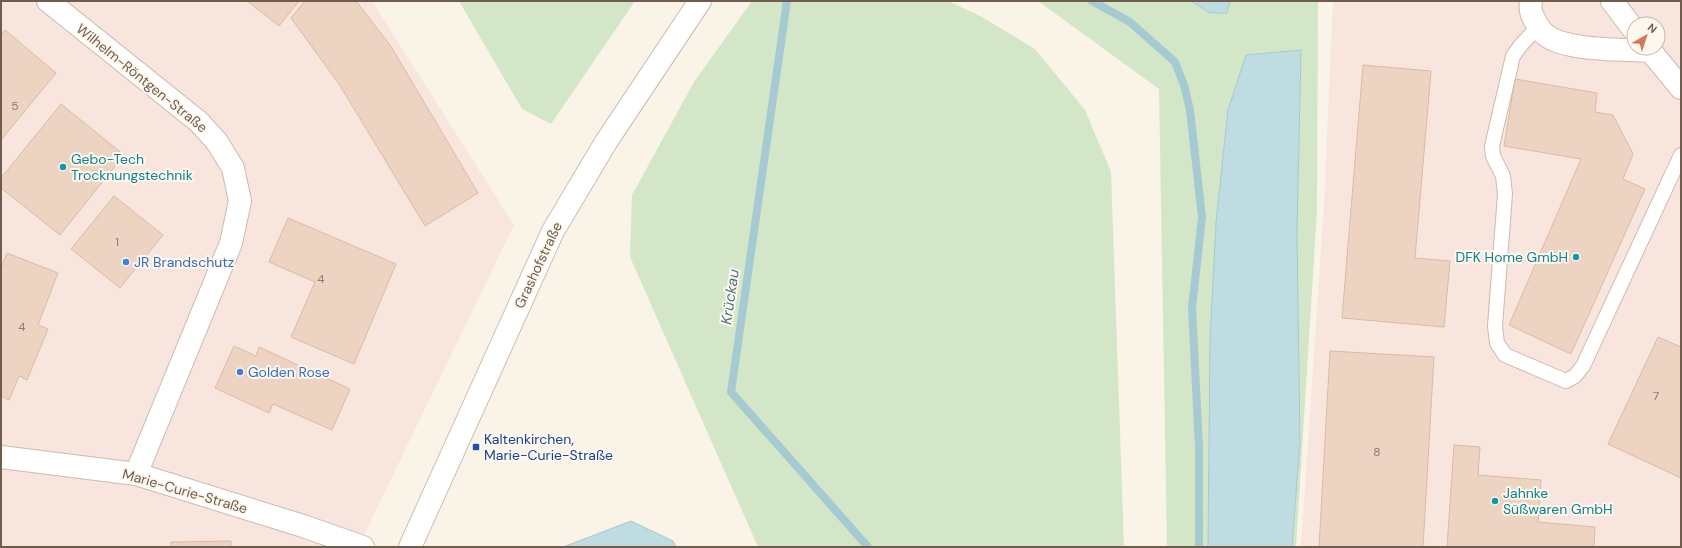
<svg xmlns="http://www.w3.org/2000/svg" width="1682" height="548" viewBox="0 0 1682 548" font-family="'DM Sans',sans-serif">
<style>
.commercial{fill:#f8e5dd;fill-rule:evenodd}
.green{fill:#d4e6c8}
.water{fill:#bedce1;stroke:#a6cad1}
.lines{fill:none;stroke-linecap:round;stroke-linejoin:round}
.stream{stroke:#a6cad1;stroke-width:8}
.building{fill:#ecd3c2;stroke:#dcbaa5}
.lane-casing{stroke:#cabbaf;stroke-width:16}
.street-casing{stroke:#cabbaf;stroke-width:24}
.secondary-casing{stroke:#cebdb0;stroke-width:24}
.lane{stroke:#fff;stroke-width:14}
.street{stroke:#fff;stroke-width:22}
.secondary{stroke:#fff;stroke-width:22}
.culture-dot{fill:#0f9aa8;stroke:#fdf7ed;stroke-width:1.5}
.shop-dot{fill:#3f7fe0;stroke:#fdf7ed;stroke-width:1.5}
.transit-dot{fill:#1a4fb4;stroke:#fdf7ed;stroke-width:1.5}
.labels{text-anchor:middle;stroke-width:4;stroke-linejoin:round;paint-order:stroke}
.number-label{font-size:12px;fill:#8f796c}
.street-label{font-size:14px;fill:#705b4f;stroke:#fdf7ed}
.culture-label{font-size:14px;fill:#0d838f;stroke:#fdf7ed;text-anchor:start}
.shop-label{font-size:14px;fill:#366cbe;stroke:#fdf7ed;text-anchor:start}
.transit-label{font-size:14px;fill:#164399;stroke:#fdf7ed;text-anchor:start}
.water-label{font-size:15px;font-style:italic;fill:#4c7881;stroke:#fdf7ed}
</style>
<rect width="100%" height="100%" fill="#faf3e8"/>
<!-- commercial -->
<g class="commercial">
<polygon points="1,1 372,1 514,225 358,547 1,547"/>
<path d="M1333,1H1681V547H1301L1324,206ZM1634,24H1658V48H1634Z"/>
</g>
<!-- green -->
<g class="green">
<polygon points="459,1 635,1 551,124 522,109"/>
<polygon points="752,1 948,1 982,17 1035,49 1085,110 1111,172 1124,547 758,547 630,257 632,195 694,82"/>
<polygon points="1038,1 1191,1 1210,13 1227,13 1230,1 1318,1 1317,210 1296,547 1167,547 1159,89"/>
</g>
<!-- water -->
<g class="water">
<polygon points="1191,1 1230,1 1227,13 1210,13"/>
<polygon points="1301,50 1297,233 1300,442 1292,547 1208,547 1210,339 1216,222 1228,110 1246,55"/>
<polygon points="631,521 673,541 676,547 563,547"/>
</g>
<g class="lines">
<!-- stream -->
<g class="stream">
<polyline points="787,1 731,392 868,547"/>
<polyline points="1092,1 1130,22 1175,62 1184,85 1190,110 1202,217 1192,308 1199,447 1199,547"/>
</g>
</g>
<!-- building -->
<g class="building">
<polygon points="247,1 299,1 279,26"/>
<polygon points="305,1 356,1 390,45 478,193 425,226 339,84 291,18"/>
<polygon points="5,30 56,73 1,140 1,35"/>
<polygon points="1363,65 1431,71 1415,258 1450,261 1444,327 1342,318"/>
<polygon points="1515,79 1597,93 1595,112 1613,115 1633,154 1623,179 1645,189 1571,354 1509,325 1581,159 1504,146"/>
<polygon points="61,104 124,155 60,235 1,188 1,178"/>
<polygon points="114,196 163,235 120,288 71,249"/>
<polygon points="288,218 396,264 354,364 291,337 315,282 269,262"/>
<polygon points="7,253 58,273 38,325 48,329 27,380 19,376 9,400 1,396 1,268"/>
<polygon points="1658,337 1681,347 1681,478 1608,444"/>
<polygon points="234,346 256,356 259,347 350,389 332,430 273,404 269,413 215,388"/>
<polygon points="1330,351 1434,357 1423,547 1319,547"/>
<polygon points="1454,445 1480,447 1478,475 1541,480 1538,522 1595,527 1594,547 1447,547"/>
<polygon points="231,541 231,547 171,547 171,542"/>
</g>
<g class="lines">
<defs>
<polyline id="lane" points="1538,27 1521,45 1513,56 1492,146 1493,156 1503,176 1505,194 1495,326 1497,343 1505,355 1566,381 1575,376 1583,366 1681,155"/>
<g id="street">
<polyline points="48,1 199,122 217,142 233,168 240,201 231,243 136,474"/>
<path d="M1531,1C1530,7 1531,14 1534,19C1537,25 1541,32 1547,36C1568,51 1623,49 1649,51"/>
<polyline points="1612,1 1634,30"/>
<polyline points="1648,48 1681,88"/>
<polyline points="1,457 136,474 303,526 363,547"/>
</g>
<polyline id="secondary" points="410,547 553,231 606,142 700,1"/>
</defs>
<!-- lane casing -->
<use href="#lane" class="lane-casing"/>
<!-- street casing -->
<use href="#street" class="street-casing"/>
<!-- secondary casing -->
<use href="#secondary" class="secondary-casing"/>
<!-- lane -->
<use href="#lane" class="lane"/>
<!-- street -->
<use href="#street" class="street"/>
<!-- secondary -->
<use href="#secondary" class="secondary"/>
</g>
<!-- markers -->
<g class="culture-dot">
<circle cx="63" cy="167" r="4"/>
<circle cx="1576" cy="257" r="4"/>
<circle cx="1495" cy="501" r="4"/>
</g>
<g class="shop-dot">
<circle cx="126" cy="262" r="4"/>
<circle cx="240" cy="372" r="4"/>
</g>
<rect class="transit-dot" x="472" y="443" width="8" height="8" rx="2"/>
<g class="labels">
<!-- number labels -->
<g class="number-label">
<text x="15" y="110">5</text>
<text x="117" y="246">1</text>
<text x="321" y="283">4</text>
<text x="22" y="331">4</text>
<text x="1656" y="400">7</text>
<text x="1377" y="456">8</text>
</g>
<!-- street labels -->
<g class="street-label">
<text transform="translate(142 78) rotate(39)" y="5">Wilhelm-Röntgen-Straße</text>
<text transform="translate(538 265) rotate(-65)" y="5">Grashofstraße</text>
<text transform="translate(185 491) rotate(16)" y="5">Marie-Curie-Straße</text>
</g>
<!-- culture labels -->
<g class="culture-label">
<text x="71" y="164">Gebo-Tech<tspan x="71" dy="16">Trocknungstechnik</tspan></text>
<text x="1568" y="262" text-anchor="end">DFK Home GmbH</text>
<text x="1503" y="498">Jahnke<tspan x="1503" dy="16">Süßwaren GmbH</tspan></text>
</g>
<!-- shop labels -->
<g class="shop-label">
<text x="134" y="267">JR Brandschutz</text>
<text x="248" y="377">Golden Rose</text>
</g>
<!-- transit labels -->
<g class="transit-label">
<text x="484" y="444">Kaltenkirchen,<tspan x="484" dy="16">Marie-Curie-Straße</tspan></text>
</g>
<!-- water labels -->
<g class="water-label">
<text transform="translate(730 297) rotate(-82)" y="5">Krückau</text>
</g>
</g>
<!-- border -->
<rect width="1682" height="548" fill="none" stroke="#705b4f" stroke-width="4"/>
<!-- north arrow -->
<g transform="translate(1646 36) rotate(39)"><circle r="19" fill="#fdf7ed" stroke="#c5b9ae"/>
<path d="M0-3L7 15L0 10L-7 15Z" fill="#d4785c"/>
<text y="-6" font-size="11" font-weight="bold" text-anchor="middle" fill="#705b4f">N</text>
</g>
</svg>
